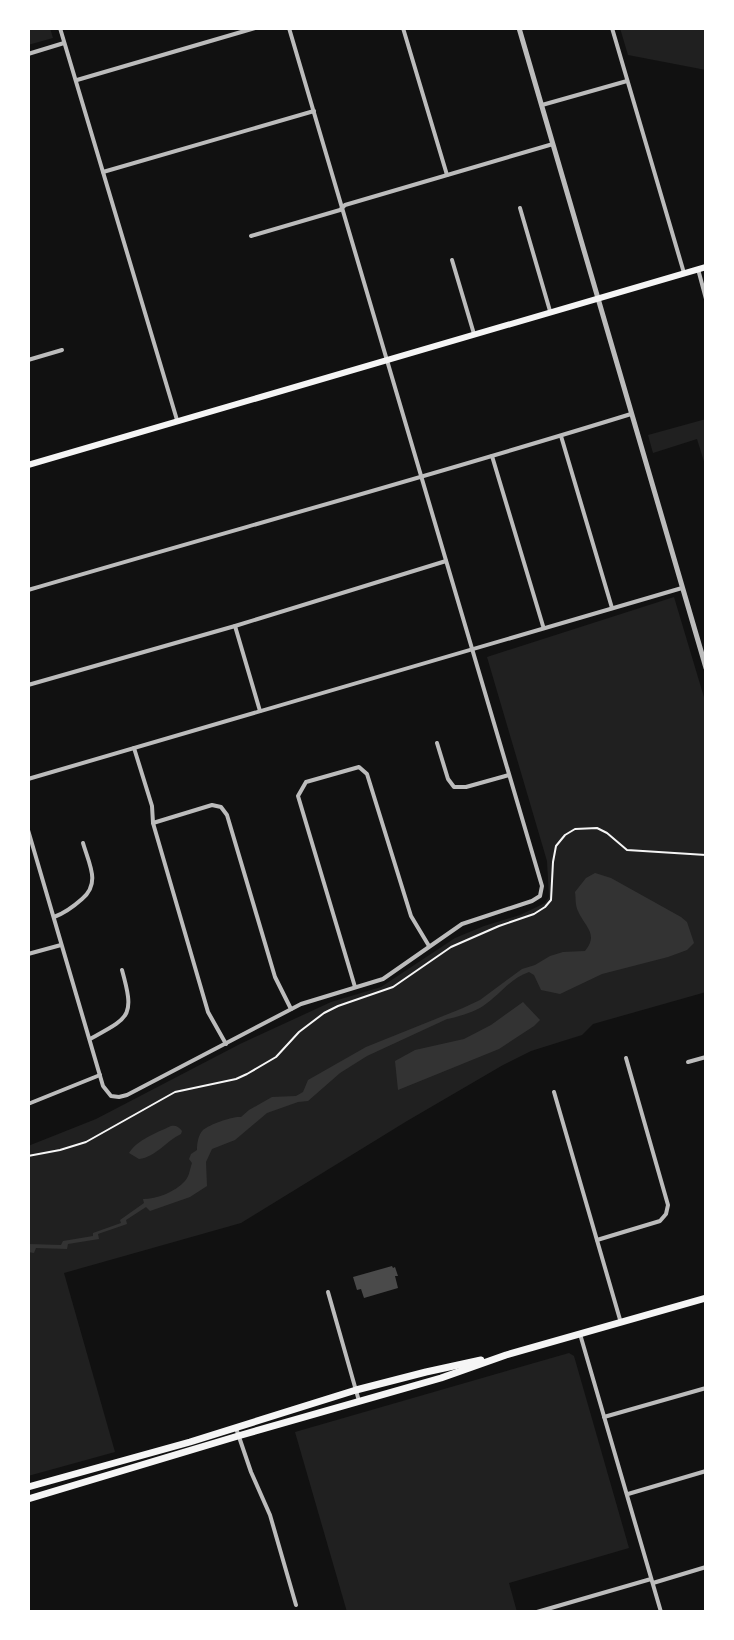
<svg xmlns="http://www.w3.org/2000/svg" width="734" height="1640" viewBox="0 0 734 1640" font-family="'Open Sans',sans-serif">
<style>
.green{fill:#202020}
.water{fill:#333}
.building{fill:#4a4a4a}
.lines{fill:none;stroke-linecap:round;stroke-linejoin:round}
.path{stroke:#f5f5f5;stroke-width:2}
.minor{stroke:#bcbcbc;stroke-width:4}
.tertiary{stroke:#bcbcbc;stroke-width:5}
.secondary{stroke:#f5f5f5;stroke-width:6}
.trunk{stroke:#f5f5f5;stroke-width:7}
</style>
<rect width="100%" height="100%" fill="#111"/>
<!-- green -->
<g class="green">
<polygon points="28,28 50,28 53,38 28,45"/>
<polygon points="620,28 705,28 706,70 628,55"/>
<polygon points="706,419 706,468 697,439 653,453 648,435"/>
<polygon points="674,597 706,704 706,992 593,1024 582,1035 531,1051 503,1065 407,1121 241,1223 64,1273 115,1452 28,1476 28,1146 96,1119 240,1044 331,1002 381,987 455,938 484,926 520,915 545,903 549,897 547,861 487,657"/>
<polygon points="569,1353 574,1356 629,1548 509,1583 517,1612 347,1612 295,1432"/>
</g>
<!-- water -->
<g class="water">
<path d="M595,873L611,878L681,917L687,922L694,943L687,950L668,957L602,974L560,994L541,990L534,975L529,972C509,979 500,995 483,1006C474,1012 458,1017 447,1019L367,1056L340,1073L308,1101L298,1102L267,1113L235,1140L212,1149L206,1162L207,1186L190,1197L150,1211L146,1207L126,1220L127,1224L98,1234L99,1239L68,1244L67,1249L36,1248L34,1253L28,1252V1244L61,1245L63,1241L93,1236V1233L121,1223L120,1220L144,1203L143,1199C157,1199 175,1192 185,1181C189,1177 190,1169 192,1163L189,1159L191,1154L197,1150C197,1144 198,1135 203,1130C210,1124 233,1116 241,1117L249,1110L272,1097L296,1096L303,1092L308,1080L366,1047L463,1008L480,1000L522,969L535,965L550,956L563,952L585,951C599,934 585,927 578,911C575,905 576,898 575,892L586,878Z"/>
<polygon points="523,1002 540,1020 534,1026 499,1049 398,1090 395,1061 415,1050 464,1039 491,1025"/>
<path d="M171,1126C176,1125 179,1127 182,1131L181,1134C166,1141 156,1157 139,1159L129,1153C137,1140 156,1133 171,1126Z"/>
</g>
<!-- building -->
<polygon class="building" points="392,1266 393,1268 395,1267 398,1276 395,1276 398,1288 364,1298 361,1289 357,1290 353,1277"/>
<g class="lines">
<!-- path -->
<polyline class="path" points="28,1156 60,1150 86,1142 175,1092 236,1079 247,1074 276,1057 299,1032 324,1013 338,1006 393,987 451,947 499,926 534,914 545,907 551,900 553,862 556,846 565,835 575,829 597,828 607,833 627,850 706,855"/>
<!-- minor -->
<g class="minor">
<polyline points="60,28 177,420"/>
<polyline points="403,28 447,175"/>
<polyline points="612,28 684,273"/>
<polyline points="28,54 64,43"/>
<polyline points="77,80 255,28"/>
<polyline points="542,105 627,81"/>
<polyline points="103,172 314,111"/>
<polyline points="520,208 550,311"/>
<polyline points="251,236 340,210 345,205 553,144"/>
<polyline points="452,260 474,334"/>
<polyline points="698,269 706,299"/>
<polyline points="28,360 62,350"/>
<polyline points="561,436 612,608"/>
<polyline points="492,456 543,626"/>
<path d="M28,590C229,531 431,476 631,414"/>
<polyline points="235,626 260,711"/>
<polyline points="28,685 235,626 446,561"/>
<polyline points="437,743 448,779 454,787 466,787 509,775"/>
<polyline points="134,748 152,806 153,823 208,1012 226,1044"/>
<polyline points="28,779 682,588"/>
<polyline points="153,823 212,805 221,807 227,815 275,977 291,1009"/>
<polyline points="28,830 103,1086 111,1096 119,1097 127,1095 301,1004 383,979 462,924 532,901 540,896 542,886 289,28"/>
<path d="M54,917C65,913 73,907 82,899C101,883 89,864 83,843"/>
<polyline points="28,954 61,945"/>
<polyline points="355,987 298,796 306,782 359,767 367,774 411,916 429,946"/>
<path d="M90,1039C130,1017 135,1017 122,970"/>
<polyline points="688,1062 706,1057"/>
<polyline points="554,1092 621,1323"/>
<polyline points="28,1104 100,1075"/>
<polyline points="597,1240 660,1221 666,1214 668,1205 626,1058"/>
<polyline points="328,1292 359,1401"/>
<polyline points="580,1334 661,1612"/>
<polyline points="604,1417 706,1388"/>
<polyline points="236,1428 251,1472 270,1515 296,1605"/>
<polyline points="628,1494 706,1471"/>
<polyline points="653,1583 706,1567"/>
<polyline points="537,1612 651,1579"/>
</g>
<!-- tertiary -->
<polyline class="tertiary" points="519,28 706,668"/>
<!-- secondary -->
<polyline class="secondary" points="28,465 706,267"/>
<!-- trunk -->
<g class="trunk">
<polyline points="28,1487 190,1442 356,1390 426,1372 481,1360"/>
<polyline points="28,1499 238,1436 441,1378 506,1355 706,1298"/>
</g>
</g>
<!-- border -->
<rect width="734" height="1640" fill="none" stroke="#ffffff" stroke-width="60"/>
</svg>
